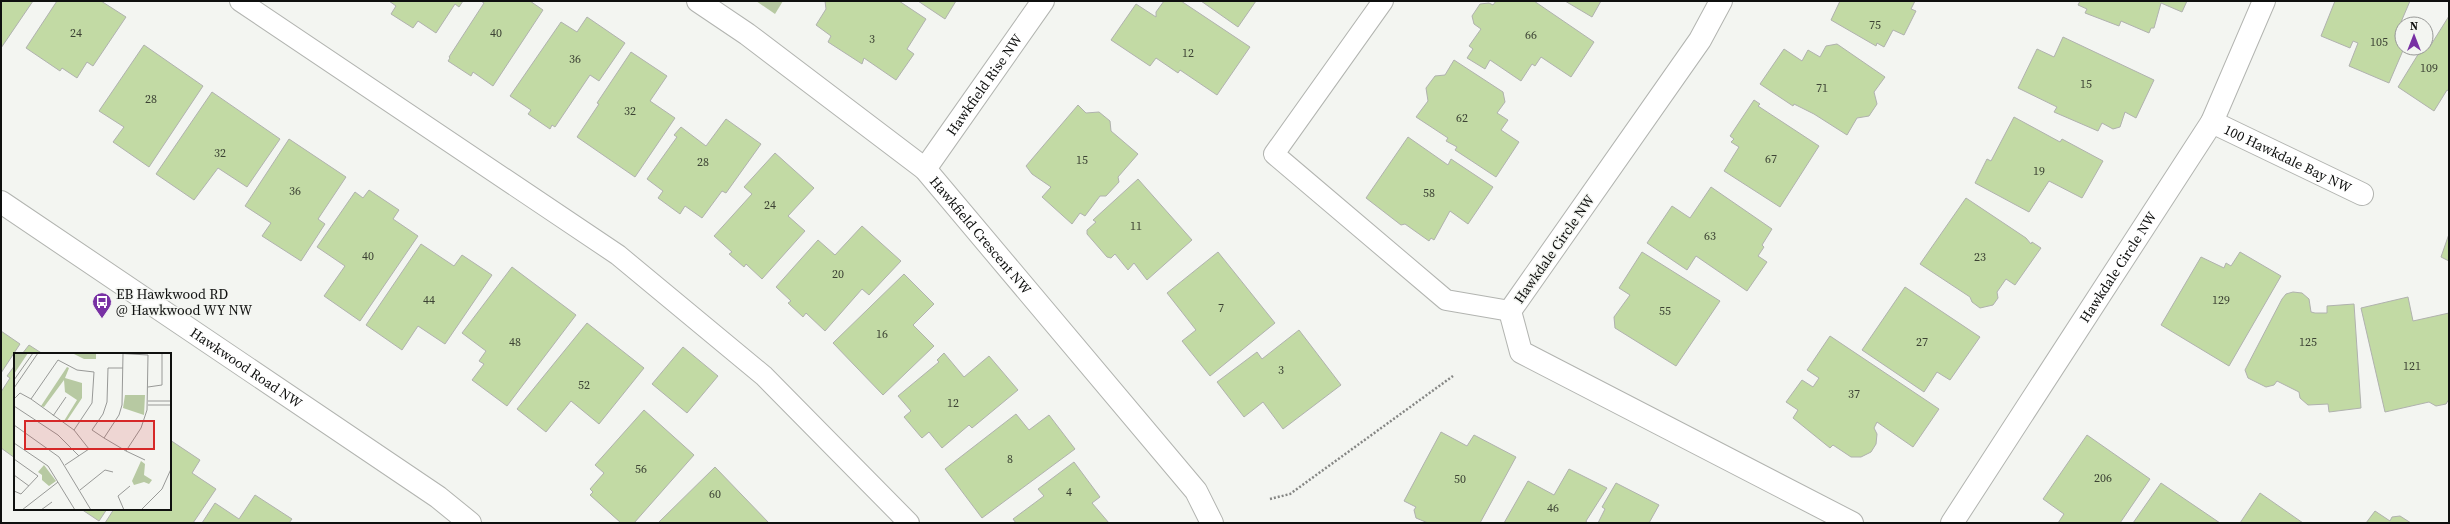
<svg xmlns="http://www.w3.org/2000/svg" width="2450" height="524" viewBox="0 0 2450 524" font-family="'Source Serif 4',serif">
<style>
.green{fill:#b7c9a2}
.building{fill:#c2daa4;stroke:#b0b2ae}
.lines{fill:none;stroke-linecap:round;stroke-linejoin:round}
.lane-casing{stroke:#b2b4b0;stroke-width:22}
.street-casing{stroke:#b2b4b0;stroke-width:24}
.path{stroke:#858684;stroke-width:2.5;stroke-dasharray:2 2;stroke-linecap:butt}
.lane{stroke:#fff;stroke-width:20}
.street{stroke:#fff;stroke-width:22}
.labels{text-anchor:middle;stroke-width:3;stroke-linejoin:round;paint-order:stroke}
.number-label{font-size:12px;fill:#3c4234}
.street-label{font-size:14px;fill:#0f100f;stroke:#f3f5f1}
.poi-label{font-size:14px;fill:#0f100f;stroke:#f3f5f1;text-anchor:start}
.inset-road{fill:none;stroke:#989997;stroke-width:1}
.view{fill:#d62828;fill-opacity:0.15;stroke:#d62828;stroke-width:2}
.inset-edge{fill:none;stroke:#0f100f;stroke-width:2}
</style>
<rect width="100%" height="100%" fill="#f3f5f1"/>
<!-- green -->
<polygon class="green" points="756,1 783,1 775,14"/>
<!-- building -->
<g class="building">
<polygon points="1,1 33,1 1,48"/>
<polygon points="57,1 101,1 126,17 93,66 87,62 77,78 62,68 60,71 26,48"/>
<polygon points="389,1 463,1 459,7 455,4 436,33 418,21 413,28 391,14 396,6"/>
<polygon points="481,1 530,1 543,10 493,86 473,72 471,76 448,61 450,58 449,57 484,3"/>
<polygon points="825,1 899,1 926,19 907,49 914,54 896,80 864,58 862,64 828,42 831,36 816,25 826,9"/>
<polygon points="918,1 956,1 945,19"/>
<polygon points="1164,1 1181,1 1250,47 1217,95 1180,70 1178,73 1156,58 1150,66 1111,40 1136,4 1156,17 1156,12"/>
<polygon points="1201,1 1256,1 1238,27"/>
<polygon points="1496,1 1534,1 1594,42 1571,77 1541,57 1535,66 1532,64 1521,81 1490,60 1485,69 1467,58 1473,49 1469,46 1481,29 1474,24 1472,16 1480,4 1489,3 1493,5"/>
<polygon points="1565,1 1601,1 1592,17"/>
<polygon points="1840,1 1915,1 1911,9 1916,11 1904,35 1893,30 1884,47 1877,43 1876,46 1831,20"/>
<polygon points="2080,1 2187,1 2182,12 2161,3 2154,28 2151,28 2149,33 2121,21 2119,26 2085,13 2087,9 2078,5"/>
<polygon points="2335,1 2410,1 2395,36 2402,39 2402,48 2404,48 2389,83 2349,66 2358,43 2353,41 2350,48 2321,36"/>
<polygon points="2449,16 2449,91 2447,90 2434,111 2398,87 2422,48 2429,48"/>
<polygon points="587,17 625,43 599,81 590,75 555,127 552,125 550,129 528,114 531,110 510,96 561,22 577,32"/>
<polygon points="2063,37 2154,80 2136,118 2125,112 2120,127 2113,129 2102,123 2098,131 2054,112 2057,107 2018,88 2037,49 2054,57"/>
<polygon points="1837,44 1885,77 1874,92 1877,104 1869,116 1857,118 1847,135 1814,114 1794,104 1793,106 1760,84 1784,49 1802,61 1808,50 1820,57 1826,46"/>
<polygon points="144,45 203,86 149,167 113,142 124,127 99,111"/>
<polygon points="631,52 667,76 650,101 675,118 635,177 577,137 599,104 597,103"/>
<polygon points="1454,60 1503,92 1505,102 1497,113 1508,120 1501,130 1519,142 1496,177 1455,150 1457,147 1446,141 1448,138 1416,117 1428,101 1426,88 1435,76 1445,75"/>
<polygon points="212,92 280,139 247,187 218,168 194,200 156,174"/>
<polygon points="1754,100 1760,104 1758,106 1819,146 1780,207 1724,171 1739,147 1731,142 1734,139 1730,136"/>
<polygon points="1078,105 1086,113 1099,112 1110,121 1111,131 1138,154 1118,177 1119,182 1106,196 1100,196 1085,216 1080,213 1072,224 1042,197 1051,187 1032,174 1026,166"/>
<polygon points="2014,117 2060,142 2062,139 2103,161 2082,198 2049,181 2029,212 1975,183 1987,159 1991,161"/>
<polygon points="726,119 761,144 726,193 722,191 702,218 685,206 680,214 658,198 663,191 647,179 677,137 674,135 681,127 706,146"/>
<polygon points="1408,137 1448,165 1451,159 1493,187 1468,224 1450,211 1434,240 1431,238 1429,241 1405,224 1401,225 1366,198"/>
<polygon points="289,139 346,177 318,219 325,224 301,261 262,236 271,223 245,206"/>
<polygon points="775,153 814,188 788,216 805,231 762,279 746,264 744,267 729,254 732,252 714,236 752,194 744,187"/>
<polygon points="1138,179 1192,240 1147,280 1134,263 1128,270 1115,254 1111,258 1107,257 1087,234 1087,230 1096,222 1093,220"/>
<polygon points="1711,187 1772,229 1762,245 1764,247 1758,256 1767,262 1747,291 1696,256 1687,270 1647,243 1672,206 1690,218"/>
<polygon points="369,190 399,210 393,219 418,236 360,321 324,296 345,266 317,247 355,192 363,198"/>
<polygon points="1966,198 2026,238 2031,244 2032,242 2041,248 2015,285 2006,279 1997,292 1998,298 1993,305 1980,308 1972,302 1970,297 1920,264"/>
<polygon points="862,226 901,261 869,295 862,289 825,331 806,313 803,317 788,303 791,301 776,287 818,240 835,255"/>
<polygon points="2449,234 2449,261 2441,257"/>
<polygon points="421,244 454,266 462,255 492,275 445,344 418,326 402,350 366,325"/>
<polygon points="1218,252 1275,323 1210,376 1182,341 1196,330 1167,293"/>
<polygon points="1642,252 1720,301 1676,366 1615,328 1614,317 1630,295 1619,288"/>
<polygon points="2240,252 2281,276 2229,366 2161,325 2201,257 2224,268 2226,263 2231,266"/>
<polygon points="512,267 576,315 507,406 472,380 484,364 479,361 486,351 462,333"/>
<polygon points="904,274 934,304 913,325 934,346 883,395 833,343"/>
<polygon points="1905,287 1980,337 1950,380 1937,372 1924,392 1862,350"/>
<polygon points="2293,292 2302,293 2309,299 2311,312 2315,313 2327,313 2327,306 2354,304 2361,408 2329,412 2328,404 2308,405 2300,398 2299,392 2277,381 2274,385 2266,387 2248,378 2245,370 2282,299 2286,294"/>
<polygon points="2408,297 2413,321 2449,313 2449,399 2446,404 2436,406 2429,402 2385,412 2361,308"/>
<polygon points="587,323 644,368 599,424 571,401 546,432 517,409"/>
<polygon points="1299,330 1341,385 1283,429 1263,402 1244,417 1217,382 1257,352 1262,359"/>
<polygon points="1,331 20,344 1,373"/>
<polygon points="1830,336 1939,409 1913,447 1877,422 1874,428 1877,434 1876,444 1871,452 1861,457 1851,457 1833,445 1830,448 1793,418 1798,410 1786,402 1802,380 1813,387 1819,378 1807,370"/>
<polygon points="29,345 43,354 22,354"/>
<polygon points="683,347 718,376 687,413 652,384"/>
<polygon points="944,353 964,377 989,356 1018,390 972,428 969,425 942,448 929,432 922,438 921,437 904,417 911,411 898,396 939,362 937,360"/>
<polygon points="15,365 15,458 1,448 1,392 10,378 7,376"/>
<polygon points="644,410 694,455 634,523 621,523 590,495 593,492 590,489 604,473 595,465"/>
<polygon points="1016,414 1029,430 1049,415 1075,449 982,518 945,469"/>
<polygon points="1441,432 1467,446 1474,435 1516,457 1480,523 1428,523 1416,518 1414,510 1416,507 1404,501"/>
<polygon points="2087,435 2150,479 2120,523 2058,523 2064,514 2043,499"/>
<polygon points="170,440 200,460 192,473 216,489 193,523 105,523 114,509 170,509"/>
<polygon points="1074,462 1100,497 1092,503 1109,523 1016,523 1013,519 1044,496 1038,489"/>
<polygon points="715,467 769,523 658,523"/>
<polygon points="1569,469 1607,488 1586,521 1587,523 1504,523 1528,481 1554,495"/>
<polygon points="1616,483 1659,505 1649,523 1598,523 1605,509 1602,507"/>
<polygon points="2161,483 2220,523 2133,523"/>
<polygon points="2260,493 2303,523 2240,523"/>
<polygon points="255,495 292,519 289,523 202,523 215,503 239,519"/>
<polygon points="81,509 107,509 99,521"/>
<polygon points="2375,511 2390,521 2392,517 2400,516 2411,523 2366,523"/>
</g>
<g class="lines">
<defs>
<g id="lane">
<polyline points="240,1 618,255 764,376 909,523"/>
<polyline points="1383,1 1274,154 1446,300 1510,311"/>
</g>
<g id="street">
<path id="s1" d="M698,1L747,34L925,169L1196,491L1212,523"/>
<polyline points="1721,1 1700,40 1510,311 1521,352 1852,523"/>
<path id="s2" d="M2212,122L2362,194"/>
<path id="s3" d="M925,169L1043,1"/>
<path id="s4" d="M1,202L438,497L470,523"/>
<path id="s5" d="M1952,523L2212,122L2264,1"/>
</g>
</defs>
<!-- lane casing -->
<use href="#lane" class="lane-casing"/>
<!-- street casing -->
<use href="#street" class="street-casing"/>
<!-- path -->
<polyline class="path" points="1270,499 1290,494 1453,376"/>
<!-- lane -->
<use href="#lane" class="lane"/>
<!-- street -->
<use href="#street" class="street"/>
</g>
<!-- icons -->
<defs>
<symbol id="bus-pin" viewBox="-11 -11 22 30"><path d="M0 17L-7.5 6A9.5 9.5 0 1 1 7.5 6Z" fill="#7831a4" stroke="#f3f5f1"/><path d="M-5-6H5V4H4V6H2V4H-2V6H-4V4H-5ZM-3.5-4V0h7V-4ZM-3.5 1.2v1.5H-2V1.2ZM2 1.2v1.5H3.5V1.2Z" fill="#fff"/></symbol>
</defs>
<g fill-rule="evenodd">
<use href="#bus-pin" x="91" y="291" width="22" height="30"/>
</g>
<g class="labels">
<!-- number labels -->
<g class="number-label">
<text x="1875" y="29">75</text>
<text x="76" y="37">24</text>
<text x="496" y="37">40</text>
<text x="1531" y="39">66</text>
<text x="872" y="43">3</text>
<text x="2379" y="46">105</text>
<text x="1188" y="57">12</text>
<text x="575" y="63">36</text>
<text x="2429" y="72">109</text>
<text x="2086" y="88">15</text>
<text x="1822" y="92">71</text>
<text x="151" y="103">28</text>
<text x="630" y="115">32</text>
<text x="1462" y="122">62</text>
<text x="220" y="157">32</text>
<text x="1771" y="163">67</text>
<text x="1082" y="164">15</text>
<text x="703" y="166">28</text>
<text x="2039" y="175">19</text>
<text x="295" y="195">36</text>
<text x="1429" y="197">58</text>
<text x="770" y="209">24</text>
<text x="1136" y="230">11</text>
<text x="1710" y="240">63</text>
<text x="368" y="260">40</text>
<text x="1980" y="261">23</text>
<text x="838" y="278">20</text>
<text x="429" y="304">44</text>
<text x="2221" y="304">129</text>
<text x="1221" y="312">7</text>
<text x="1665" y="315">55</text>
<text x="882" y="338">16</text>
<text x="515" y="346">48</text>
<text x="1922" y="346">27</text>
<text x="2308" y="346">125</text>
<text x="2412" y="370">121</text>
<text x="1281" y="374">3</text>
<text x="584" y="389">52</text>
<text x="1854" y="398">37</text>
<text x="953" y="407">12</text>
<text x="1010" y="463">8</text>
<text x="641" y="473">56</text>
<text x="2103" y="482">206</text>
<text x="1460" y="483">50</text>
<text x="1069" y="496">4</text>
<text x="715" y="498">60</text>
<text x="1553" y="512">46</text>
</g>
<!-- street labels -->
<g class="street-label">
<text dy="5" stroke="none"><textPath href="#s3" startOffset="103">Hawkfield Rise NW</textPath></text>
<text dy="5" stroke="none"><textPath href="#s2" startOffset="84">100 Hawkdale Bay NW</textPath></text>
<text dy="5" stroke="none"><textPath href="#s1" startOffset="369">Hawkfield Crescent NW</textPath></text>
<text transform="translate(1554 249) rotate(-55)" y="5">Hawkdale Circle NW</text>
<text dy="5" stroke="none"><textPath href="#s5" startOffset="305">Hawkdale Circle NW</textPath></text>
<text dy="5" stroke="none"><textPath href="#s4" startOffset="296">Hawkwood Road NW</textPath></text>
</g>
<!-- poi labels -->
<g class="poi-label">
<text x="116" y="299">EB Hawkwood RD<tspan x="116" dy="16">@ Hawkwood WY NW</tspan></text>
</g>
</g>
<!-- overview -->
<g transform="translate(14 353)">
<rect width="157" height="157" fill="#f3f5f1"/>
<path d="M0,0H14L0,21ZM58,0H82V6H70ZM53,14L55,15L51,25L68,30V45L52,69L50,68L63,47L51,39L50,27L30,54L27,53ZM111,42H131L130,62L109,55ZM127,108L131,111L130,122L138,127L135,131L130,129L120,132L118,128ZM30,112L42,128L35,133L28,127V122L24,119Z" fill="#b7c9a2"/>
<path class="inset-road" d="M100,0L134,2L133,57L127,75L112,98L90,85L105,62L108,52L109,1M0,27L19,0M134,34L148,32V0M0,35L24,0M0,46L6,40L17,46M134,48H157M134,52H157M0,53L44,82L65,103M39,63L52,44M0,72L45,104L77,157M90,85L78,77L89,61L93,49L94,15H109M0,90L34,113L61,157M112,98L131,107M0,106L24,123L7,141L0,138M51,112L75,96L60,77L17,46L44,7L63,17L80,19L78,50L60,77M0,122L15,133M66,137L91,117L99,119M8,157L44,129M27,157L38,149M110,157L104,143L116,133M127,157L148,136L157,116"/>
<path class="view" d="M11,68H140V96H11Z"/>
<rect width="157" height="157" class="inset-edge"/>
</g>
<!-- border -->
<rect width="2450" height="524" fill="none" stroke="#0f100f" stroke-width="4"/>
<!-- north arrow -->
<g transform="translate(2414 36)"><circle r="19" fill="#f3f5f1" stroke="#989997"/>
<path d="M0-3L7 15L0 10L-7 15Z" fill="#7831a4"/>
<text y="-6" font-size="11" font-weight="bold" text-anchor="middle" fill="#0f100f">N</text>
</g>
</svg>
